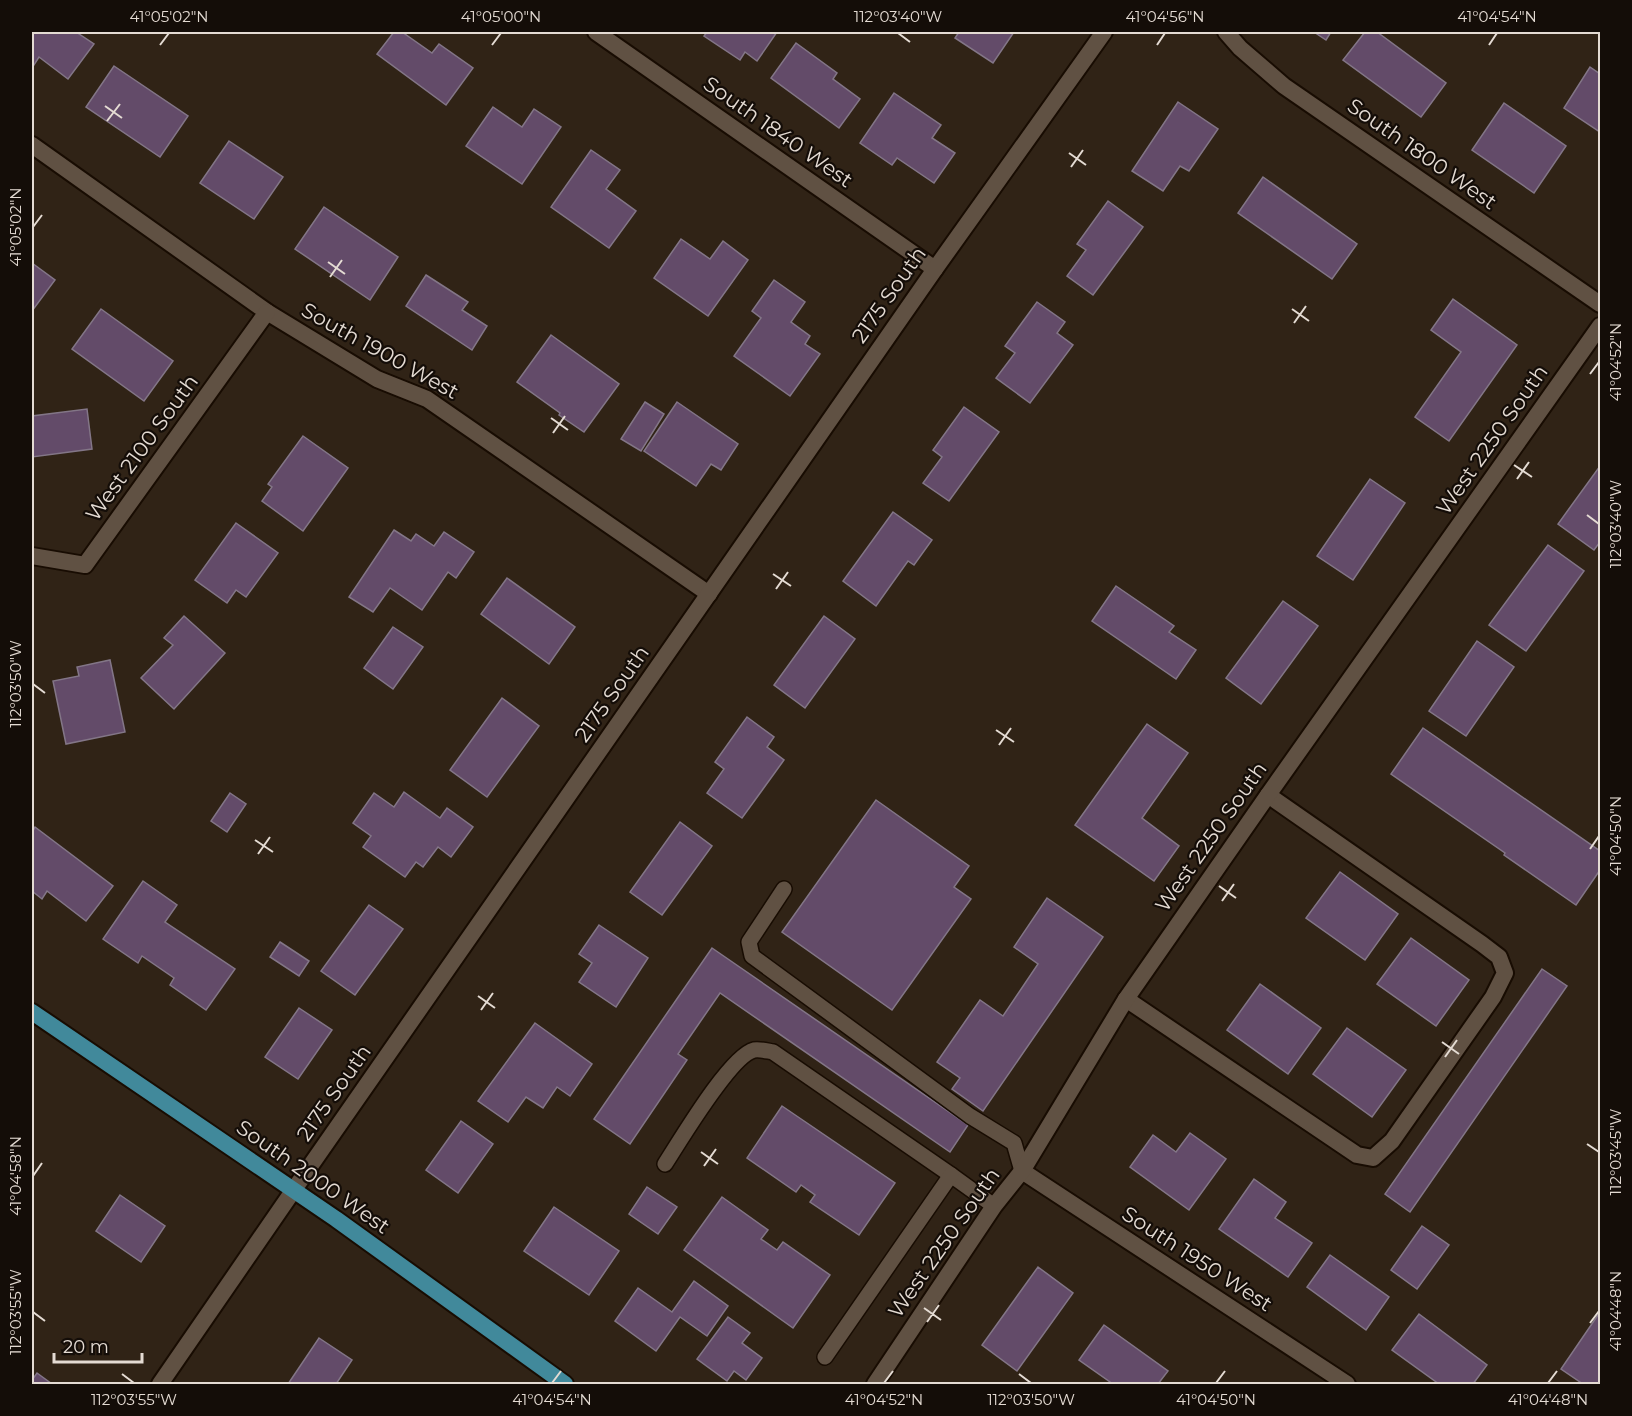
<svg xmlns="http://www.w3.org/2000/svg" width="1632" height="1416" viewBox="0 0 1632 1416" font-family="Montserrat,sans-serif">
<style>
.building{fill:#634b69;stroke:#837687;stroke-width:1.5}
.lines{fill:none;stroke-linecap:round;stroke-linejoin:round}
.service-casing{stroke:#180c02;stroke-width:18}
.minor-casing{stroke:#180c02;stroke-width:20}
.primary-casing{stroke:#180c02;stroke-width:20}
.service{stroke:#605143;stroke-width:15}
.minor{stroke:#605143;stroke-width:16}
.primary{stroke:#41899b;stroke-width:16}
.ticks{fill:none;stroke:#e4dbd3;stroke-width:2}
.labels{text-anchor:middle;stroke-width:4.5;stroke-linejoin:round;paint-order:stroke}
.street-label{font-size:21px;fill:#e4dbd3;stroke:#140d08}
.neatline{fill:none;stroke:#e4dbd3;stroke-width:2}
.ticks-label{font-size:15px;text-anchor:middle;fill:#e4dbd3}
</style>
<rect width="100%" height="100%" fill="#302316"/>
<!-- building -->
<g class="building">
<polygon points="32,32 76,32 94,44 68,79 39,57 32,68"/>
<polygon points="394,32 402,32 432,53 439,44 473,68 446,105 377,54"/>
<polygon points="707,32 777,32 757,61 745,52 740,60 704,36"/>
<polygon points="959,32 1014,32 993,63 955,38"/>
<polygon points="1314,32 1331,32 1326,40"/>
<polygon points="1365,32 1377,32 1446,83 1421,117 1343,60"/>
<polygon points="796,43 837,73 833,79 860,99 839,128 771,78"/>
<polygon points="114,66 188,116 160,157 86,107"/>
<polygon points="1590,67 1600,74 1600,132 1564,108"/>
<polygon points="894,93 941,125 932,138 955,153 934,183 897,158 892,165 860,143"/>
<polygon points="1178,102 1218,129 1189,171 1180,166 1163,191 1132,171"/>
<polygon points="1504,103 1566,146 1534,193 1472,150"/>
<polygon points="493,107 522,127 534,109 561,127 522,184 466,146"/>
<polygon points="229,141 283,177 254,219 200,183"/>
<polygon points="591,150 620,170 606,189 636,211 609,248 551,207"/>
<polygon points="1263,177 1357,244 1332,279 1238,213"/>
<polygon points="1108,201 1143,227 1093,295 1067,276 1086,250 1077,244"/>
<polygon points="324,207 398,257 370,300 295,249"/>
<polygon points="681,239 710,259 723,241 748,260 708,316 654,278"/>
<polygon points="32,263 55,280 32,311"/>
<polygon points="426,275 468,302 462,310 487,326 472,350 406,306"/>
<polygon points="774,280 805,302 791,322 810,336 805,344 820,354 790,396 734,356 761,318 752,311"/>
<polygon points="1453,299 1517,345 1449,441 1415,417 1461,352 1431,330"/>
<polygon points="1037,302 1065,322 1057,333 1073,345 1030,403 996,378 1015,353 1005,346"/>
<polygon points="101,309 173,361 144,401 72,349"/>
<polygon points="551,335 619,384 584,432 559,415 560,413 517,382"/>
<polygon points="645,402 664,414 641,451 621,439"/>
<polygon points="677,402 738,444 721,470 711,464 696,486 644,451"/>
<polygon points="964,407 999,432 949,501 923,483 942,457 933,450"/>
<polygon points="87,409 92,449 32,457 32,416"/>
<polygon points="303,436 348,468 303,531 262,501 272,487 268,484"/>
<polygon points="1600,466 1600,542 1594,550 1558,524"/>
<polygon points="1370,479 1405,503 1353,580 1317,556"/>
<polygon points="893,512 932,540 914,565 908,561 876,606 843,581"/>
<polygon points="236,523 278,553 246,597 236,590 227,603 195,580"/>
<polygon points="394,530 411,541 416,534 434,546 444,532 474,552 456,578 448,572 422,610 390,588 373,612 349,597"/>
<polygon points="1548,545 1584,571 1526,651 1489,625"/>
<polygon points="507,578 575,627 549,664 481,614"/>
<polygon points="1116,586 1174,626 1169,632 1196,650 1176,679 1092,621"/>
<polygon points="1283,601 1318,626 1261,704 1226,678"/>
<polygon points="184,616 225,653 174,709 141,678 173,645 164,638"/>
<polygon points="824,616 855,639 805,708 774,685"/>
<polygon points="393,627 423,647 393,689 364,668"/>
<polygon points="1477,641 1514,667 1466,736 1429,711"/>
<polygon points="110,660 125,732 66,744 53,681 79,676 77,667"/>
<polygon points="502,698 539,726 487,797 450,770"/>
<polygon points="747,717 774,737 767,747 784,760 742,818 707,793 724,769 715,762"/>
<polygon points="1147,724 1188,753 1142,818 1179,846 1154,881 1075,825"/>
<polygon points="1423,728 1600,851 1600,870 1576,905 1504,855 1505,853 1391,774"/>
<polygon points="404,792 440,818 447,808 473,827 451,857 438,847 423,867 416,862 405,877 363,847 371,836 353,823 374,793 394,807"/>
<polygon points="230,793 246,804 227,832 211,821"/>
<polygon points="876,800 969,866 954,887 971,899 892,1010 782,932"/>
<polygon points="680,822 712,846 662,915 630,892"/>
<polygon points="35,827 113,886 86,921 47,891 42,899 32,891 32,832"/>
<polygon points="1340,872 1398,914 1365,960 1306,918"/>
<polygon points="143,881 177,905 165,922 235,969 206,1010 170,985 174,978 142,956 138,963 103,939"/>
<polygon points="1047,898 1103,937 983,1111 952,1089 960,1078 937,1062 980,1000 1003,1016 1038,964 1014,947"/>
<polygon points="369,905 403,929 355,995 321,971"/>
<polygon points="599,925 648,958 616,1007 579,982 592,963 579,954"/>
<polygon points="1411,938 1469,980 1436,1026 1377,984"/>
<polygon points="280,942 309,961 299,976 270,957"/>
<polygon points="712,948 968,1125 950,1152 720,993 678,1054 687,1060 630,1144 594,1119"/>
<polygon points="1542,969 1567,986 1410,1212 1385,1194"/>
<polygon points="1260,984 1321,1028 1288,1074 1227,1030"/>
<polygon points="299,1008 332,1030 298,1079 265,1057"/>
<polygon points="535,1023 592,1064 570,1096 557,1087 543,1108 526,1097 508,1122 478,1101"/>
<polygon points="1347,1028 1406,1070 1372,1117 1313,1074"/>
<polygon points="782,1106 895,1183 859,1235 810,1202 815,1195 801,1185 796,1192 747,1158"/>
<polygon points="461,1121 493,1144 458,1193 426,1170"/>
<polygon points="1190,1133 1226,1159 1189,1210 1130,1167 1153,1135 1176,1152"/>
<polygon points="1254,1179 1286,1202 1275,1218 1312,1243 1288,1277 1219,1229"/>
<polygon points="647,1187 677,1207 658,1234 629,1214"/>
<polygon points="120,1195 165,1226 141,1262 96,1231"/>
<polygon points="722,1197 768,1230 761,1239 777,1250 783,1242 830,1275 793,1328 684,1250"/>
<polygon points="554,1207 619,1251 589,1295 524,1251"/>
<polygon points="1422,1226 1449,1245 1417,1289 1391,1270"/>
<polygon points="1330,1255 1389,1297 1366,1330 1307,1287"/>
<polygon points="1038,1267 1073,1293 1017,1371 982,1345"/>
<polygon points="694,1281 728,1306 707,1336 680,1317 656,1351 615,1321 638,1288 672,1312"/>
<polygon points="1600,1312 1600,1384 1583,1384 1561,1369"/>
<polygon points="1419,1314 1487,1365 1473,1384 1439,1384 1392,1350"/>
<polygon points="728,1317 750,1333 742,1343 762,1358 746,1380 734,1371 727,1381 697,1359"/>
<polygon points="1104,1325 1168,1371 1158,1384 1109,1384 1110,1382 1079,1360"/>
<polygon points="319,1338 352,1360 336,1384 288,1384"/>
<polygon points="37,1373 52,1384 32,1384 32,1380"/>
</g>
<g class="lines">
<defs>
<g id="service">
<polyline points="784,889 749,942 752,956 970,1116 1014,1143 1022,1171"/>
<path d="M665,1164C680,1141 730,1056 754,1050C760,1049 767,1051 773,1052L951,1175L994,1206"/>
<polyline points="825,1357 951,1175"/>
</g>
<g id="minor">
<polyline points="596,32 935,269"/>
<polyline points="1226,32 1240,48 1284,86 1600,304"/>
<polyline points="32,145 267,312 377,379 427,399 709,594"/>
<polyline points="32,556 85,565 267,312"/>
<polyline points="1126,999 1357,1155 1373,1158 1392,1141 1493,997 1505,973 1499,957 1482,944 1268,795"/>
<polyline points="1022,1171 1347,1384"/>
<polyline points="160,1384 313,1162 935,269 1104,32"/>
<polyline points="875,1384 994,1206 1022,1171 1126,999 1268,795 1600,326"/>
</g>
<polyline id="primary" points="32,1012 336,1219 565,1384"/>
</defs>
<!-- service casing -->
<use href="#service" class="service-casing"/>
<!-- minor casing -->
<use href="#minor" class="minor-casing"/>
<!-- primary casing -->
<use href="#primary" class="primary-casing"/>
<!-- service -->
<use href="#service" class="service"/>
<!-- minor -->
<use href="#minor" class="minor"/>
<!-- primary -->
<use href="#primary" class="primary"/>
</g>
<!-- ticks -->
<path class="ticks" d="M898,33L910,42M160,45L169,33M492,45L501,33M1157,45L1165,33M1489,45L1497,33M105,106L122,118M107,121L120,104M1069,153L1086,165M1071,167L1083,150M33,227L42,215M328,262L345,274M330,277L342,260M1292,309L1309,321M1294,323L1306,306M1590,374L1599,362M551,418L568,430M553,433L565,416M1514,465L1532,477M1517,479L1529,462M1587,515L1599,524M773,574L791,586M776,589L788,572M33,684L45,693M996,730L1014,742M999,745L1011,728M255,840L273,852M1590,849L1599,836M258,854L270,837M1219,886L1236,898M1222,901L1234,884M478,996L495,1008M481,1010L493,993M1442,1042L1459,1054M1445,1057L1457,1040M1587,1144L1599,1152M701,1152L718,1164M704,1166L716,1149M33,1176L42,1163M924,1308L941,1320M33,1312L45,1321M927,1322L939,1305M1590,1323L1599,1311M122,1374L134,1383M1019,1374L1031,1383M552,1383L561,1371M884,1383L893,1371M1216,1383L1225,1371M1548,1383L1557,1371"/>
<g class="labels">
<!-- street labels -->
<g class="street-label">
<text transform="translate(778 132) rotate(35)" y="7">South 1840 West</text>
<text transform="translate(1422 154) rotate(35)" y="7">South 1800 West</text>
<text transform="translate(889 295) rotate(-55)" y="7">2175 South</text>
<text transform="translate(380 351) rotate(29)" y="7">South 1900 West</text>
<text transform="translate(1492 440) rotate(-55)" y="7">West 2250 South</text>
<text transform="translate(142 448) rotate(-54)" y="7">West 2100 South</text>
<text transform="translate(612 694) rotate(-55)" y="7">2175 South</text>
<text transform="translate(1211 837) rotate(-55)" y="7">West 2250 South</text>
<text transform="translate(334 1093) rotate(-55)" y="7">2175 South</text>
<text transform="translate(313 1177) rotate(35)" y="7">South 2000 West</text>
<text transform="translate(944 1243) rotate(-55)" y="7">West 2250 South</text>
<text transform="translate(1197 1259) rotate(33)" y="7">South 1950 West</text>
</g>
</g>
<!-- border -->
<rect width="1632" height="1416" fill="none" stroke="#140d08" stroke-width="66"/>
<!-- scale -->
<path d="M54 1353v9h88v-9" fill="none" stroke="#e4dbd3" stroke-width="3"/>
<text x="63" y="1353" font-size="18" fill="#e4dbd3" stroke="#140d08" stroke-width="4.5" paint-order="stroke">20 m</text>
<rect x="33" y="33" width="1566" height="1350" class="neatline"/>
<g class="ticks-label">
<text x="169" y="22">41°05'02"N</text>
<text x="501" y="22">41°05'00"N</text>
<text x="898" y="22">112°03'40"W</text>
<text x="1165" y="22">41°04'56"N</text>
<text x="1497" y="22">41°04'54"N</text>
<text transform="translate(16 227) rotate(-90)" y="5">41°05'02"N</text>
<text transform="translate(1616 362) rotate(-90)" y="5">41°04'52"N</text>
<text transform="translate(1616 524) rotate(-90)" y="5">112°03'40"W</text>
<text transform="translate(16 684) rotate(-90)" y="5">112°03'50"W</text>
<text transform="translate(1616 836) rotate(-90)" y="5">41°04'50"N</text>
<text transform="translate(1616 1152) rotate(-90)" y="5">112°03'45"W</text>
<text transform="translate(16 1176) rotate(-90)" y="5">41°04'58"N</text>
<text transform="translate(1616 1311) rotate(-90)" y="5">41°04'48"N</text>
<text transform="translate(16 1312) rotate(-90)" y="5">112°03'55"W</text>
<text x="134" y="1405">112°03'55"W</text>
<text x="552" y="1405">41°04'54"N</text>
<text x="884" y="1405">41°04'52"N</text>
<text x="1031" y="1405">112°03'50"W</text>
<text x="1216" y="1405">41°04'50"N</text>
<text x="1548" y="1405">41°04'48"N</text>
</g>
</svg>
